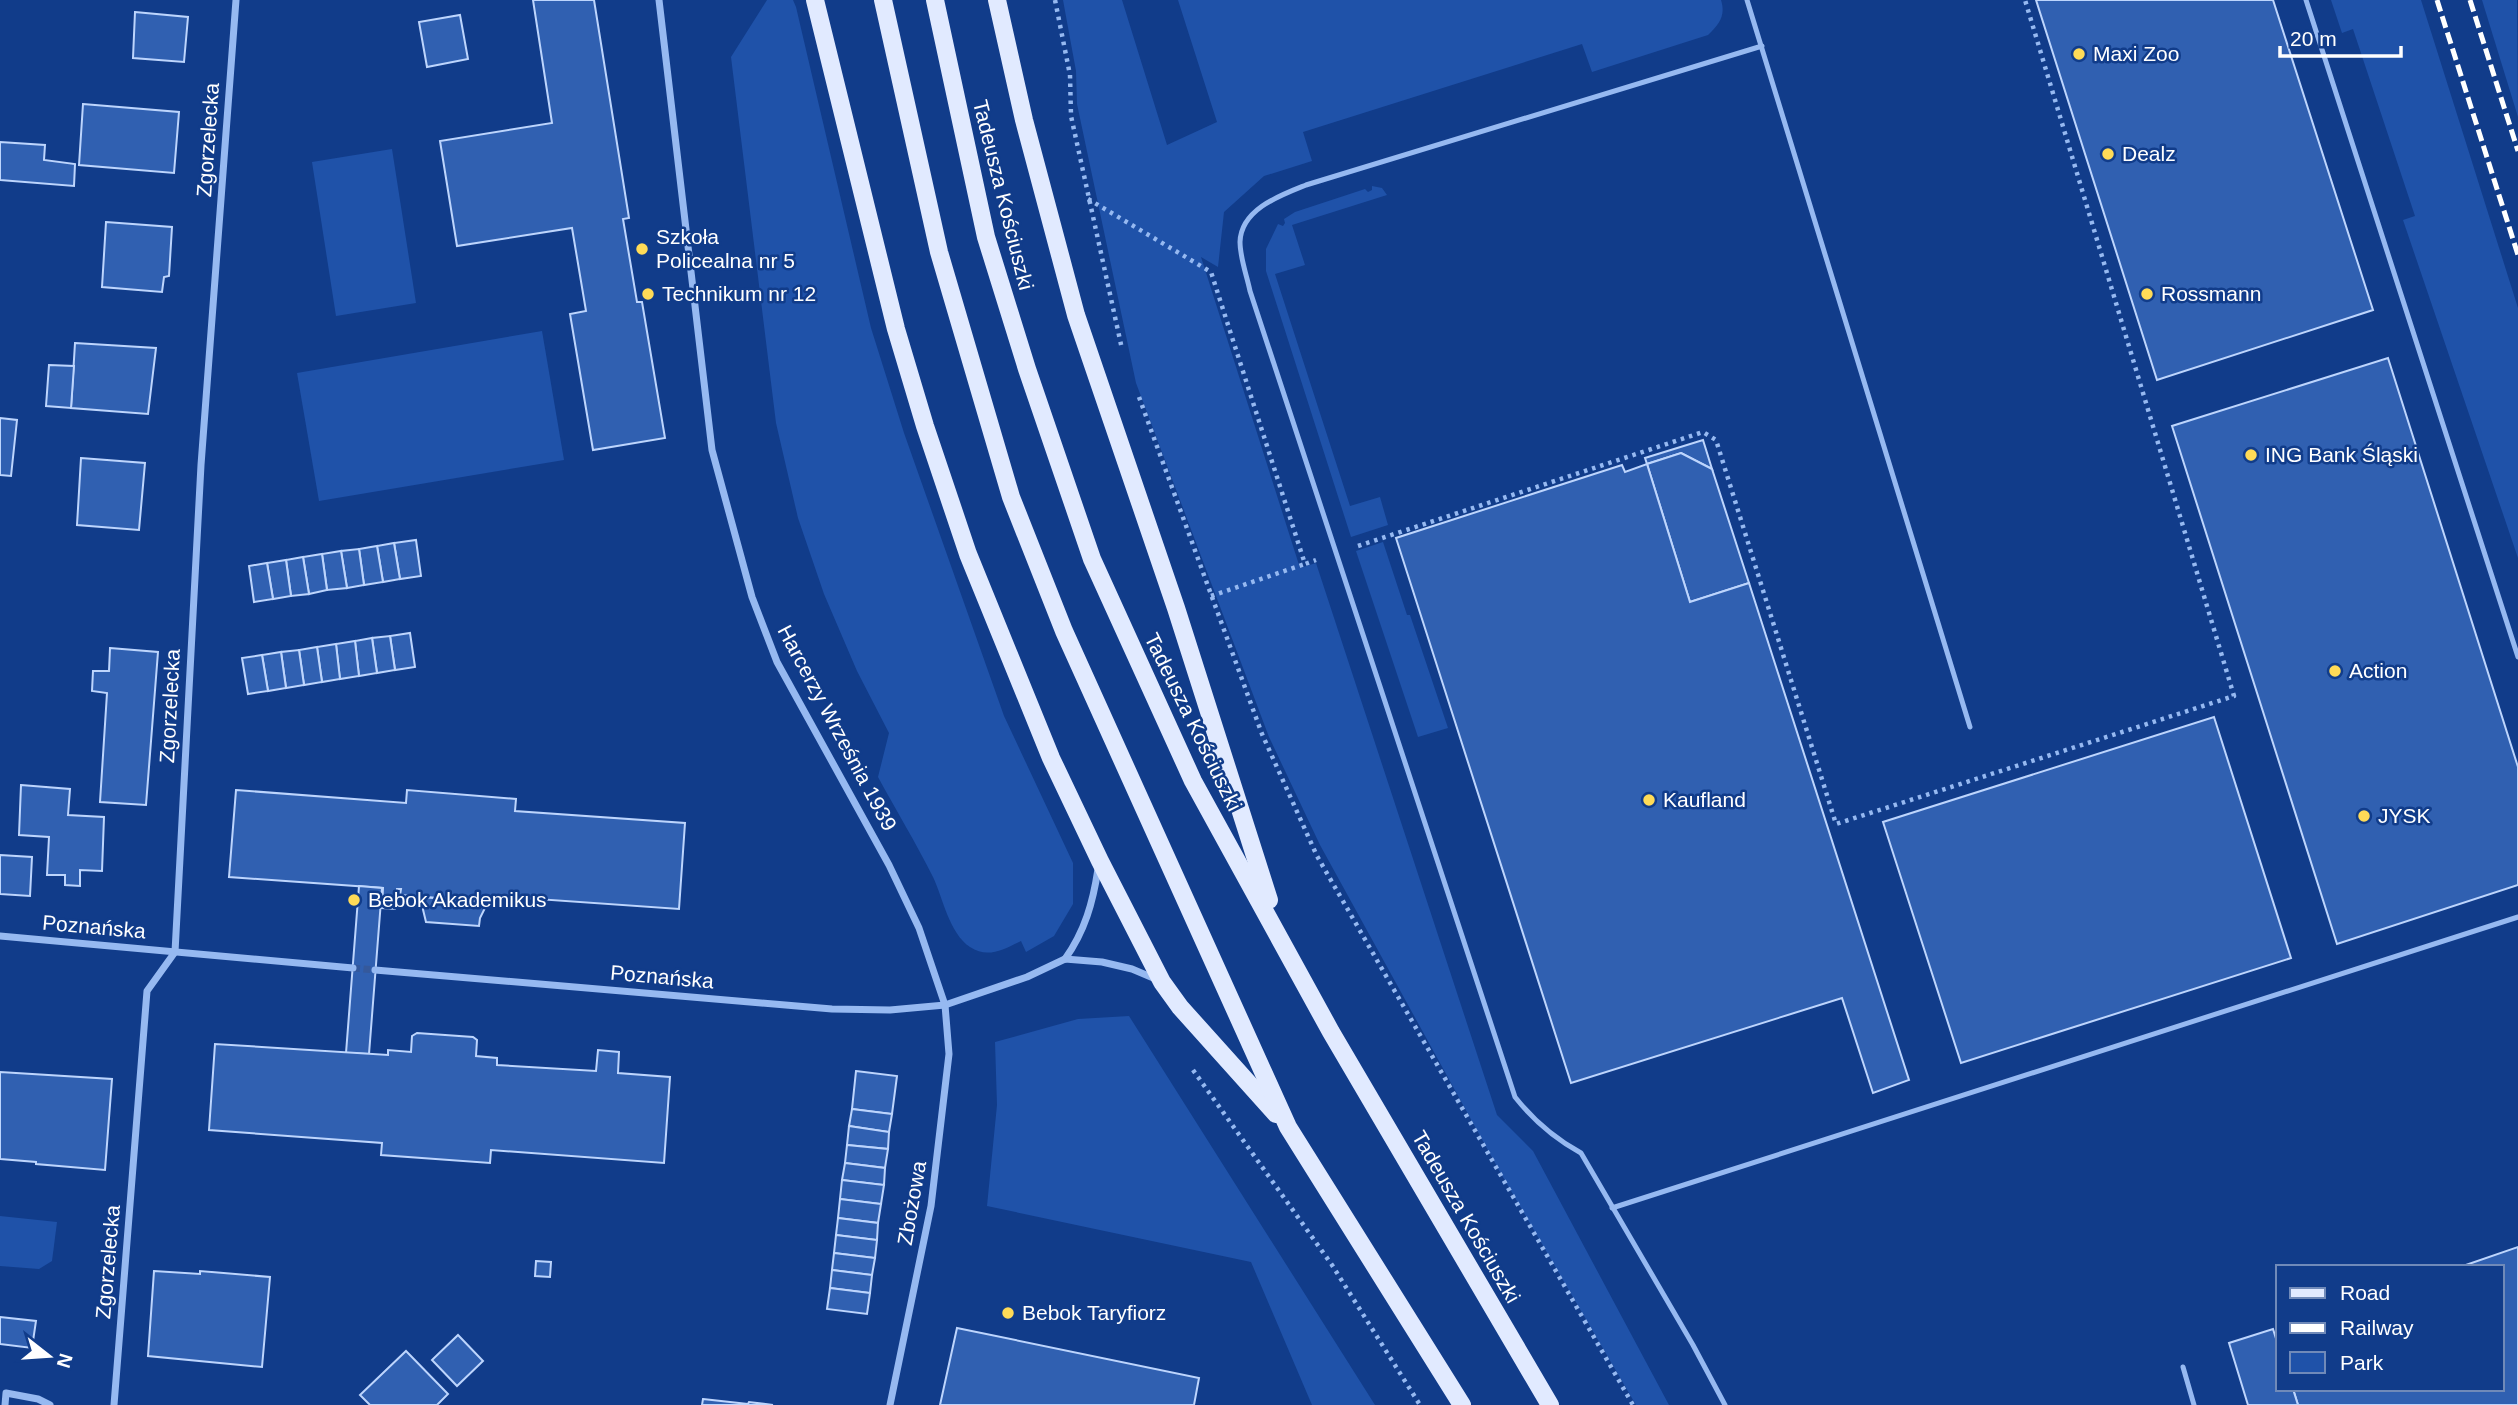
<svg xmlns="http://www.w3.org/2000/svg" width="2518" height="1405" viewBox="0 0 2518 1405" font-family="Helvetica,sans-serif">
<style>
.green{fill:#1f52a9}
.building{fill:#3060b1;stroke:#bdd5fd;stroke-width:2}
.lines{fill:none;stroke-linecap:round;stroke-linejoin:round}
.street-tunnel{stroke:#35599c;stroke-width:7;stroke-dasharray:7 3.5;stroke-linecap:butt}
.path{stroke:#96b9f1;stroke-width:4.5;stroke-dasharray:3.5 5;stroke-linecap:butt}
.lane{stroke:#96b9f1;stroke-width:5}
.street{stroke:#96b9f1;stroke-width:7}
.primary{stroke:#e1eaff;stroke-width:18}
.rail{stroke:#fff;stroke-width:5;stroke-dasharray:12 5;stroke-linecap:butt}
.poi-dot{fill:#ffdb57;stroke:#113c8a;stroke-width:2.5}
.labels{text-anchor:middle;stroke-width:5;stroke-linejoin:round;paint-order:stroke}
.poi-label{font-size:21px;fill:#fff;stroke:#113c8a;text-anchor:start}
.street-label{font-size:21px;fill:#fff;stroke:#113c8a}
</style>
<rect width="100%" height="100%" fill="#113c8a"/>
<!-- green -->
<g class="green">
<path d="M767,0H793L796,7L871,328L904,433L1004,716L1073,863V904L1054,936L1026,952L1021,941C1004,949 988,959 970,947C949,933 943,898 933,877C916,843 896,810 878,777L889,733L857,671L824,594L798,518L776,423L731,57Z"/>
<path d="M1063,0H1122L1167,145L1217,122L1178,0H1721C1726,16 1719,24 1708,35L1592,72L1582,44L1303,132L1312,161L1264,176L1224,212L1218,267L1201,257L1300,568L1316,563L1497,1115L1533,1151L1669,1405H1636L1500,1172L1320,845L1269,737L1136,383L1077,104L1076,71Z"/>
<polygon points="2331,0 2421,0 2518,308 2518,558 2403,220 2415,216 2353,29 2342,33"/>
<polygon points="2482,0 2517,0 2518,117"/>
<polygon points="392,149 416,303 336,316 312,162"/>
<polygon points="1372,186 1382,188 1387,195 1292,225 1305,265 1275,274 1350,506 1380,497 1388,525 1351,537 1266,271 1266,249 1278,224 1283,226 1285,223 1284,219 1295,212 1365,189 1368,192 1372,190"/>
<polygon points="542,331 564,460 319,501 297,373"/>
<polygon points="1383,542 1407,615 1410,615 1448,728 1418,737 1356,551"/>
<polygon points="1129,1016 1375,1405 1312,1405 1251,1262 987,1206 997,1105 995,1042 1078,1019"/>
<polygon points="0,1216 57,1222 52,1261 39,1269 0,1266"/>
</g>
<!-- building -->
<g class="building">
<polygon points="533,0 594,0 629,218 623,219 637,302 642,302 665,438 593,450 570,314 586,311 572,228 457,246 440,141 552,123"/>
<polygon points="2036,0 2273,0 2373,310 2157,380"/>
<polygon points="135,12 188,17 184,62 133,58"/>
<polygon points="460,15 468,59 427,67 419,22"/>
<polygon points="83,104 179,112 174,173 79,165"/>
<polygon points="0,142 45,145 44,160 75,164 74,186 0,180"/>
<polygon points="106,222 172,227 169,276 164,277 162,292 102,287"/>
<polygon points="75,343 156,348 148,414 71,408"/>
<polygon points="2388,358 2518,767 2518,885 2337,944 2172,426"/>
<polygon points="49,365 74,366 71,408 46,406"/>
<polygon points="0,418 17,420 11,476 0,475"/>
<polygon points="1703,440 1712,469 1681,453 1647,464 1645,458"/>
<polygon points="1681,453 1712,469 1749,583 1690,602 1647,464"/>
<polygon points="81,458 145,463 139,530 77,525"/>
<polygon points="1647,464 1690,602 1749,583 1909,1080 1873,1093 1842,998 1571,1083 1396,538 1622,465 1625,472"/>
<polygon points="416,540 421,576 400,579 394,543"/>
<polygon points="394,543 400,579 383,582 377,546"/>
<polygon points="377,546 383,582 364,585 359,549"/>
<polygon points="359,549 364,585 347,588 341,551"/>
<polygon points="341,551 347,588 327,590 322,554"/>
<polygon points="322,554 327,590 309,594 303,557"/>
<polygon points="303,557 309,594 291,596 286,560"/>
<polygon points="286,560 291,596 273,599 267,563"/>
<polygon points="267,563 273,599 254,602 249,566"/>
<polygon points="410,633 415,667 395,670 390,636"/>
<polygon points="390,636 395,670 377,673 372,638"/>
<polygon points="372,638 377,673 359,676 355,641"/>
<polygon points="355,641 359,676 340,679 336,644"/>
<polygon points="336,644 340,679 322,682 317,647"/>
<polygon points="317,647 322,682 304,685 299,650"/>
<polygon points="110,648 158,652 146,805 100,802 107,693 92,691 93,671 109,671"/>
<polygon points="299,650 304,685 286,688 281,652"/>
<polygon points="281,652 286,688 268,691 262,655"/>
<polygon points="262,655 268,691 248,694 242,658"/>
<polygon points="2214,717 2291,958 1961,1063 1883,822"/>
<polygon points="21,785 70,789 68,815 104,817 102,871 80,870 80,886 65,885 65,875 47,875 49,837 19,835"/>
<polygon points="236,790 406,803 407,790 516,799 515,811 685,823 679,909 509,897 508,904 488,902 400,895 401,889 397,889 395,909 382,908 383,888 229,877"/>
<polygon points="0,855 32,857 30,896 0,894"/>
<polygon points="359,886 382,888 369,1054 346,1053"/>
<polygon points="420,897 488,902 480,918 479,926 426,922"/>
<polygon points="417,1033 473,1037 477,1040 476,1056 497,1058 497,1065 596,1071 598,1050 619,1052 618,1073 670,1077 664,1163 491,1150 490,1163 381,1155 382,1143 209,1130 215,1044 388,1055 388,1050 411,1052 412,1036"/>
<polygon points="856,1071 897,1076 892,1114 852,1109"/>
<polygon points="0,1072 112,1079 105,1170 36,1164 36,1162 0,1159"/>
<polygon points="852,1109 892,1114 889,1132 849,1126"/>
<polygon points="849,1126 889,1132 888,1149 847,1145"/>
<polygon points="847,1145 888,1149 885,1168 845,1163"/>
<polygon points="845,1163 885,1168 884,1185 842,1180"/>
<polygon points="842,1180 884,1185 881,1204 840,1199"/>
<polygon points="840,1199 881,1204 878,1223 838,1218"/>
<polygon points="838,1218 878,1223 877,1240 836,1235"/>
<polygon points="836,1235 877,1240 875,1258 834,1253"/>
<polygon points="2518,1247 2518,1405 2298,1405 2293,1389 2502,1389 2502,1267 2460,1267"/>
<polygon points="834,1253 875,1258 872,1275 832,1270"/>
<polygon points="536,1261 551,1262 550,1277 535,1276"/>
<polygon points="832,1270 872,1275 870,1293 830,1288"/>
<polygon points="154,1271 200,1274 200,1271 270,1277 262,1367 148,1356"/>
<polygon points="830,1288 870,1293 867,1314 827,1309"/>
<polygon points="0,1317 36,1321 32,1348 0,1344"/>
<polygon points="957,1328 1199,1378 1194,1405 940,1405"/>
<polygon points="2273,1329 2278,1345 2278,1389 2293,1389 2298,1405 2248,1405 2229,1343"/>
<polygon points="458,1335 483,1361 457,1386 432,1360"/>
<polygon points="406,1351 448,1394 437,1405 370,1405 360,1395"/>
<polygon points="703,1399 748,1404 749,1402 773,1405 702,1405"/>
</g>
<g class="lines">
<!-- street-tunnel -->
<polyline class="street-tunnel" points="353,968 375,970"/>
<!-- path -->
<g class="path">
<polyline points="1055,0 1070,75 1071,116 1122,349"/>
<polyline points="1088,199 1211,272 1305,564 1316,560"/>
<polyline points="1139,397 1262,734 1317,856 1633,1405"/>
<polyline points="1358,546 1703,432 1716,440 1836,824 2234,696 2025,0"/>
<polyline points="1211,596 1305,564"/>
<polyline points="1193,1070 1332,1265 1420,1405"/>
</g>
<!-- lane -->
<g class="lane">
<polyline points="1747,0 1970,727"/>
<polyline points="2306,0 2518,657"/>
<polyline points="1612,1208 2518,917"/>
<polyline points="2183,1367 2194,1405"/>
<path d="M1725,1405L1693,1345L1581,1153C1554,1138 1534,1121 1515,1097L1250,291C1247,276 1240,258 1240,242C1241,209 1281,195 1306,185L1762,46"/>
</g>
<!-- street -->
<g class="street">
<polyline points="659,0 712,450 752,597 777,662 889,865 919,928 945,1005 949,1054 931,1206 890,1405"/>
<polyline points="0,936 353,968"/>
<path d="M1065,959C1085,931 1093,902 1098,869"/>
<polyline points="375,970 832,1009 890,1010 945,1005 1027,977 1065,959 1102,962 1132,969 1158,980"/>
<polyline points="5,1405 6,1393 38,1399 50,1405"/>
<polyline points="114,1405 147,991 175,952 201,465 236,0"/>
</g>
<!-- primary -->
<g class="primary">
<polyline points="815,0 896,329 925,426 968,554 1051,758 1100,861 1162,982 1180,1007 1276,1114"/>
<polyline points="883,0 939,252 1011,497 1064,631 1288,1127 1462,1405"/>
<polyline points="935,0 986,237 1027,369 1092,559 1193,781 1331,1032 1550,1405"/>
<polyline points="997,0 1024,120 1076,315 1176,608 1269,900"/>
</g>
<!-- rail -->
<g class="rail">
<polyline points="2437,0 2518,255"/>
<polyline points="2470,0 2518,151"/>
</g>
</g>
<!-- markers -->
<g class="poi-dot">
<circle cx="2079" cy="54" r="7"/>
<circle cx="2108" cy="154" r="7"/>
<circle cx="642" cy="249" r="7"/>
<circle cx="648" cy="294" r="7"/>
<circle cx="2147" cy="294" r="7"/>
<circle cx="2251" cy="455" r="7"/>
<circle cx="2335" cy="671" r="7"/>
<circle cx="1649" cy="800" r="7"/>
<circle cx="2364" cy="816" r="7"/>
<circle cx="354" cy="900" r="7"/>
<circle cx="1008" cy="1313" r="7"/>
</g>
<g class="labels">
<!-- poi labels -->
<g class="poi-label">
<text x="2093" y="61">Maxi Zoo</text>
<text x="2122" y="161">Dealz</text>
<text x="656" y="244">Szkoła<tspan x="656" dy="24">Policealna nr 5</tspan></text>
<text x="662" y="301">Technikum nr 12</text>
<text x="2161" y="301">Rossmann</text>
<text x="2265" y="462">ING Bank Śląski</text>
<text x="2349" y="678">Action</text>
<text x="1663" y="807">Kaufland</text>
<text x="2378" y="823">JYSK</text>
<text x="368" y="907">Bebok Akademikus</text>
<text x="1022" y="1320">Bebok Taryfiorz</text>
</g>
<!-- street labels -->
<g class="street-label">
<text transform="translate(208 140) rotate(-86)" y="7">Zgorzelecka</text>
<text transform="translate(1003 195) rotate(76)" y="7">Tadeusza Kościuszki</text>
<text transform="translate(170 706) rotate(-87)" y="7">Zgorzelecka</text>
<text transform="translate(1193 722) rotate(64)" y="7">Tadeusza Kościuszki</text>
<text transform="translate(837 728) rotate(62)" y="7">Harcerzy Września 1939</text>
<text transform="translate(94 927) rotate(5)" y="7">Poznańska</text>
<text transform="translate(662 977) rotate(5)" y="7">Poznańska</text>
<text transform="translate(912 1203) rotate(-80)" y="7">Zbożowa</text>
<text transform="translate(1466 1217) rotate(60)" y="7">Tadeusza Kościuszki</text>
<text transform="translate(108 1262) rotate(-85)" y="7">Zgorzelecka</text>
</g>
</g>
<!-- legend -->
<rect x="2276" y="1265" width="228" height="126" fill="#113c8a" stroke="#708ab9" stroke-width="2"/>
<rect x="2290" y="1288" width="35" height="10" fill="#e1eaff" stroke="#708ab9" stroke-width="2"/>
<text x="2340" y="1300" font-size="21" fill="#ffffff">Road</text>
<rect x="2290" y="1323" width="35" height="10" fill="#ffffff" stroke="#708ab9" stroke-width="2"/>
<text x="2340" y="1335" font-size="21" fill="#ffffff">Railway</text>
<rect x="2290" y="1352" width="35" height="21" fill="#1f52a9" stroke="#708ab9" stroke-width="2"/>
<text x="2340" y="1370" font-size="21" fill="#ffffff">Park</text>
<!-- north arrow -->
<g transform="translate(49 1356) rotate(107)" stroke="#113c8a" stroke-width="5" paint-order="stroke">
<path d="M0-5L12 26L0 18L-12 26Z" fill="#ffffff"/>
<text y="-10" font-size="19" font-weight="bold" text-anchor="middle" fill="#ffffff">N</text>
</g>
<!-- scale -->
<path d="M2280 46v10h121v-10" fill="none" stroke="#ffffff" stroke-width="3.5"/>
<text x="2290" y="46" font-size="21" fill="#ffffff" stroke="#113c8a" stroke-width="5" paint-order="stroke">20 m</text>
</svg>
